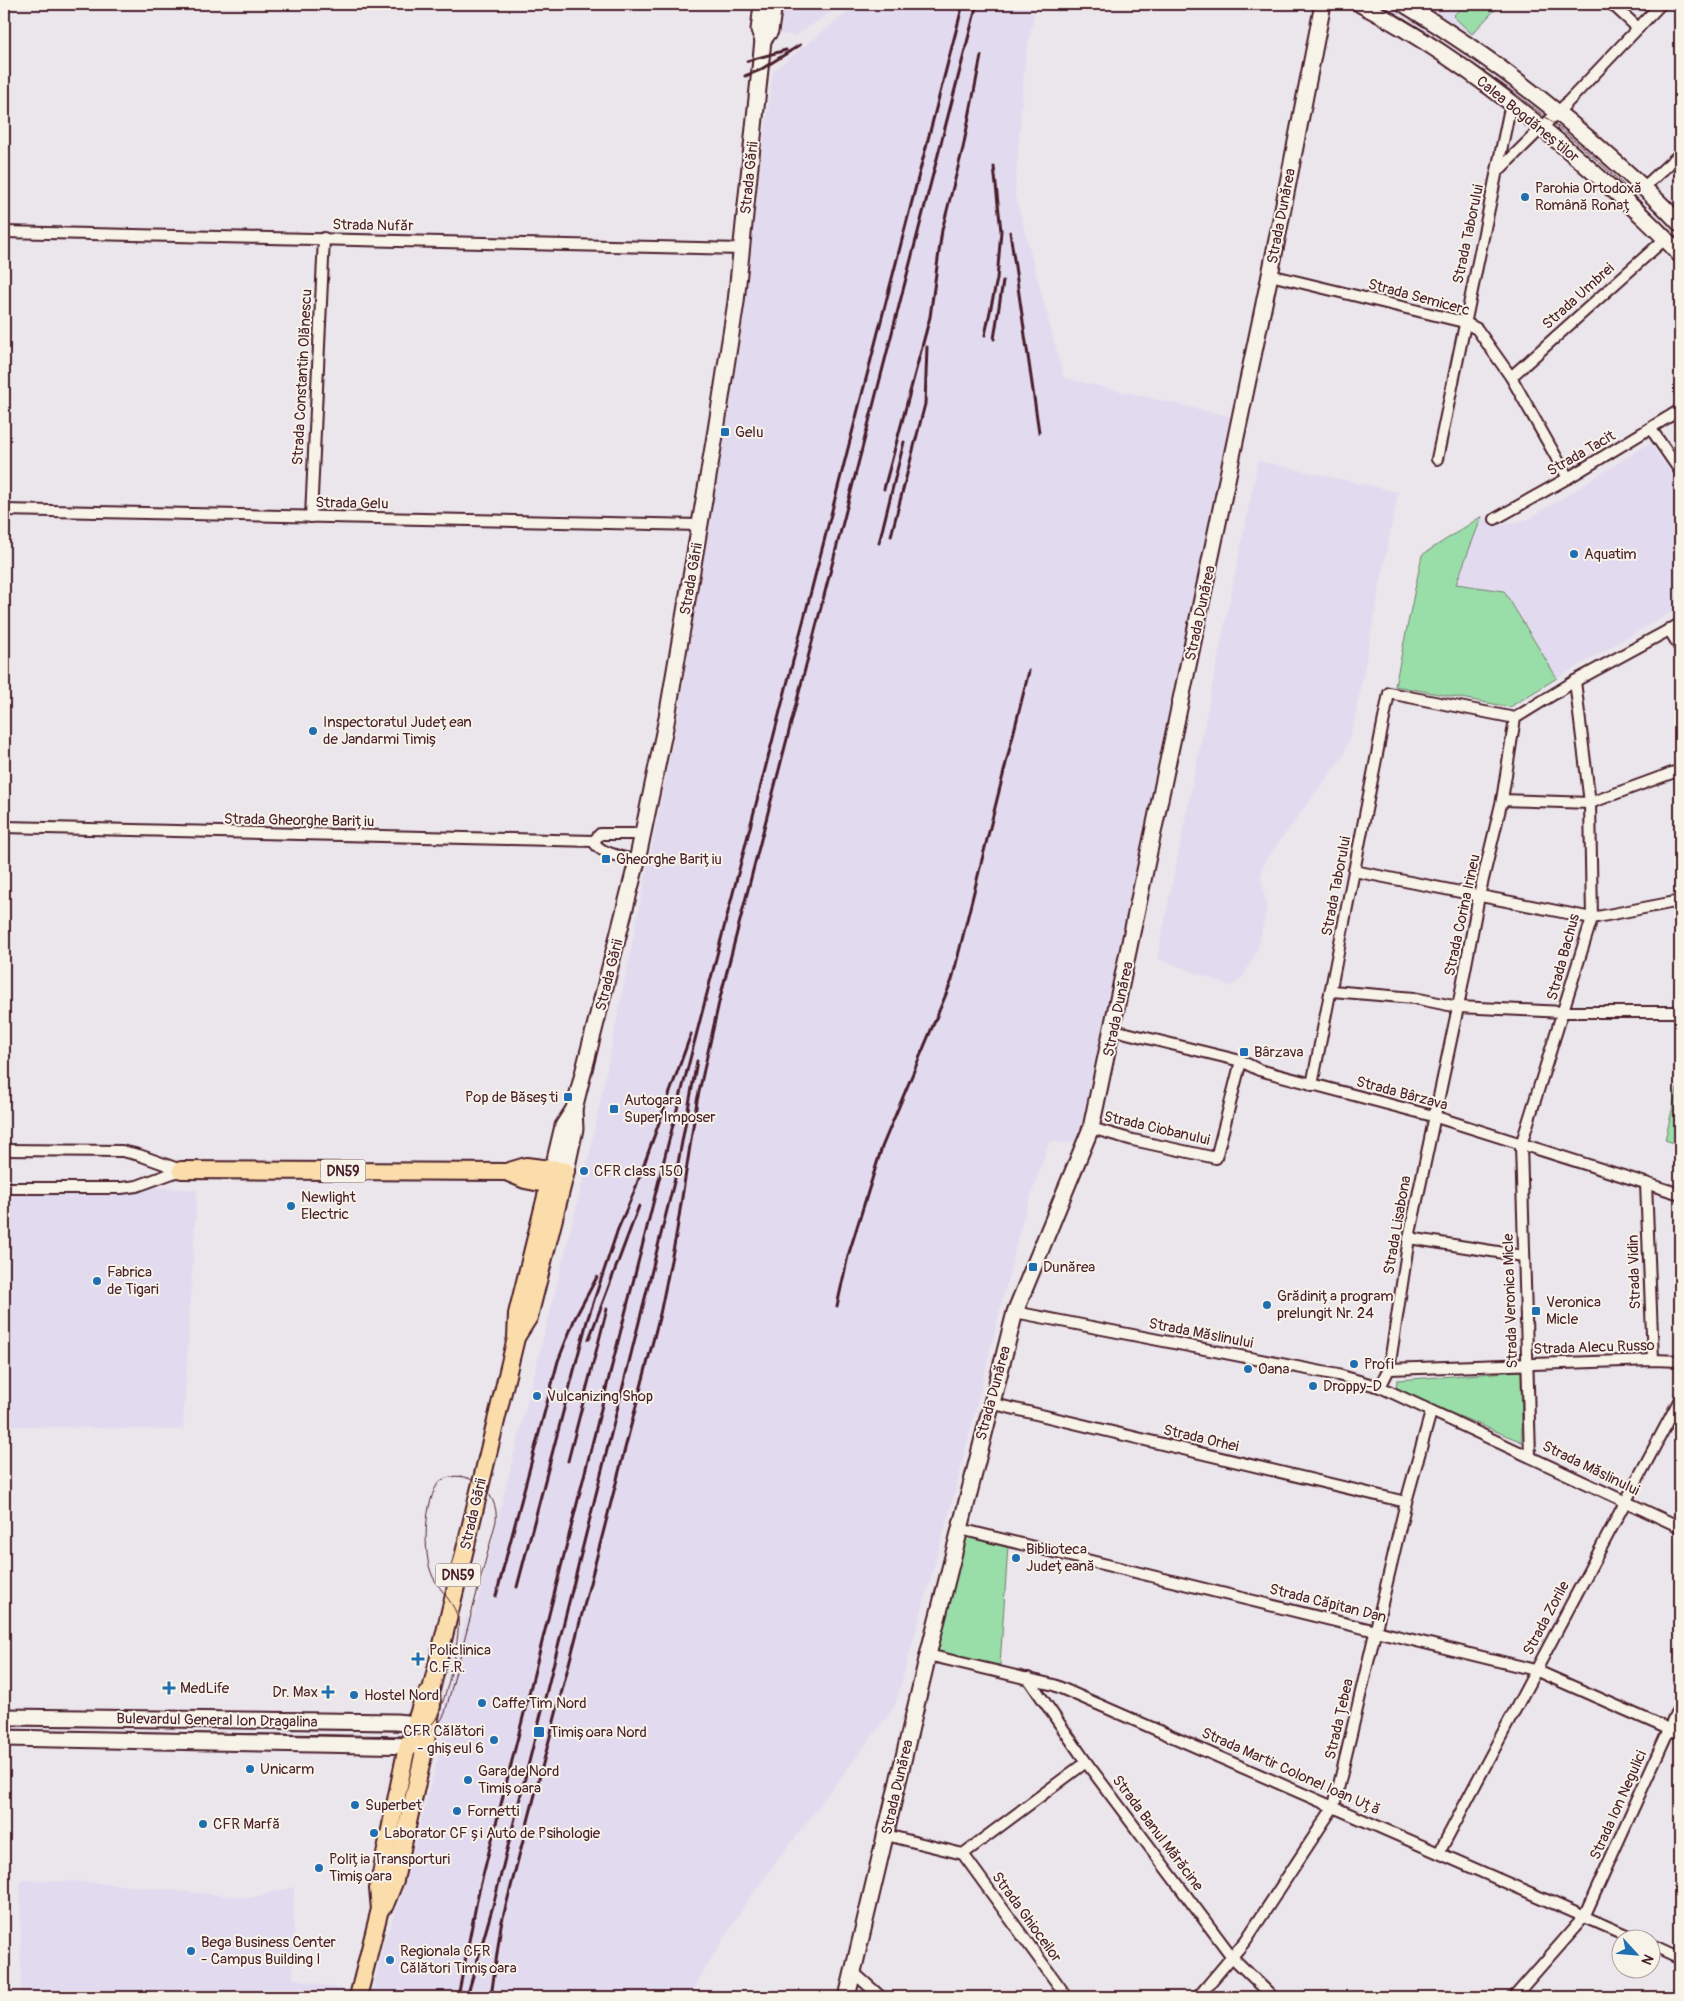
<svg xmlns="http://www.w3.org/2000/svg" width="1684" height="2001" viewBox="0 0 1684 2001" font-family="Pangolin,sans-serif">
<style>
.built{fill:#e2dbef}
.green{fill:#99dda9;stroke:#727e6a}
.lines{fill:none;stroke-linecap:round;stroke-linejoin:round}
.street-casing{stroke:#4a1f2b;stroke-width:14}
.secondary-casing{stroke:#4a1f2b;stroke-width:19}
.primary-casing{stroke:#4a1f2b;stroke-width:20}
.street{stroke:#f7f3e8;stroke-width:10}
.secondary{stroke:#f7f3e8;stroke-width:15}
.primary{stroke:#fbddab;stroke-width:16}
.tram{stroke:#4a1f2b;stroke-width:1}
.rail{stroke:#4a1f2b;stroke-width:3}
.poi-dot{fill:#1f6fb2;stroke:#f7f3e8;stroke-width:2}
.labels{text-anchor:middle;stroke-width:4;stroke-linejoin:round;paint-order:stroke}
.shield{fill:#f7f3e8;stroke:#7e5f64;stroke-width:1}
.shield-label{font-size:14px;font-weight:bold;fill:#4a1f2b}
.street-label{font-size:15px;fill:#4a1f2b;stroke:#f7f3e8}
.poi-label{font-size:15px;fill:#4a1f2b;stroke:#f7f3e8;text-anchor:start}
</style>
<rect width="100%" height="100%" fill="#ebe5ec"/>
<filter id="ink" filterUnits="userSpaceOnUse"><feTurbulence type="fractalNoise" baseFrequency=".02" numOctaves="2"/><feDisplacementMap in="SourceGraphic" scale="10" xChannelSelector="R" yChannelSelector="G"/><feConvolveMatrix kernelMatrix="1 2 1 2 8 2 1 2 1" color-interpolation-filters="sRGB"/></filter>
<g filter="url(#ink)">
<!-- built -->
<g class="built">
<polygon points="782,4 842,4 796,36 779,34"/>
<polygon points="858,4 1036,4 1025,60 1015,194 1064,378 1233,417 1096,1082 1078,1143 1049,1142 1022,1222 957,1484 895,1706 747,1901 688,1997 371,1997 384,1942 400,1900 417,1838 443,1737 438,1730 466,1617 473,1618 590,1152 675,731 733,375 773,71"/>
<polygon points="1423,4 1502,4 1472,36"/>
<polygon points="1650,443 1680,485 1680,607 1557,678 1504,591 1456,584 1482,516 1500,525 1529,519"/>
<polygon points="1258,461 1398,492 1354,722 1344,755 1264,862 1261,878 1267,908 1258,948 1243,977 1231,986 1157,958"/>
<polygon points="153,1187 197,1190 183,1430 4,1426 4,1189"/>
<polygon points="20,1880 90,1882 250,1898 294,1887 293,1978 344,1990 342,1997 21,1997"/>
</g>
<!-- green -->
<g class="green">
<polygon points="1465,4 1500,4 1472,34 1453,16"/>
<polygon points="1482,516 1456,584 1504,591 1557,678 1510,707 1395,686 1422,555"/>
<polygon points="1680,1076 1680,1145 1665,1140"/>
<polygon points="1521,1371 1522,1442 1396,1390 1397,1380"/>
<polygon points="964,1536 1008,1546 1000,1665 936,1652"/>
</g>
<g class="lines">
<defs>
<g id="street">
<polyline points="1612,4 1638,28"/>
<polyline points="1498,171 1564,106 1661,4"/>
<polyline points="1643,188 1680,154"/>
<polyline points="4,232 742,249"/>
<polyline points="1270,275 1464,322 1477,329 1511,377 1568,478"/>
<polyline points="1511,377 1666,238"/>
<polyline points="1651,429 1680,471"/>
<polyline points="1437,459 1511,103"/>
<polyline points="4,510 700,525"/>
<polyline points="311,517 324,238"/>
<polyline points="1495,519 1568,478 1680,410"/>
<polyline points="1669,629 1680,648"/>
<polyline points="1502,800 1590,803 1680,770"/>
<polyline points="4,827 594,841"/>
<path d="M637,861C625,857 598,854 594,841L600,834H643"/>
<polyline points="1354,871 1592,918 1680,901"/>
<polyline points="1332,991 1414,998 1458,1007 1564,1012 1680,1012"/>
<polyline points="1114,1030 1241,1061 1259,1070 1433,1116 1680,1194"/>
<polyline points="1312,1085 1389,693 1515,718 1575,681 1680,624"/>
<polyline points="1091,1128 1133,1140 1216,1158 1241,1061"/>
<polyline points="4,1150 122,1151 139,1155 181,1170"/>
<polyline points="1646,1183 1653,1360"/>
<polyline points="4,1188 121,1188 137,1186 181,1170"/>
<polyline points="1409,1238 1523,1256"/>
<polyline points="1015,1312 1338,1375 1380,1387 1680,1527"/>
<polyline points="1389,1369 1653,1360 1680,1361"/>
<polyline points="1380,1387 1389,1369 1409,1238 1458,1007 1479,896 1502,800 1515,718"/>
<polyline points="990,1403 1406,1502"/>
<polyline points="1530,1456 1521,1145 1592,918 1590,803 1575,681"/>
<polyline points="960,1529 1535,1670 1680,1734"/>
<polyline points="928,1655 1054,1685 1633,1938"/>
<polyline points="1028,1678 1086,1762 1233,1958 1273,1997"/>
<polyline points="886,1835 963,1854 1086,1762"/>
<polyline points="1439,1853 1680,1399"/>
<polyline points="963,1854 1067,1997"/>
<polyline points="1652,1946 1680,1959"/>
<polyline points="853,1972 881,1997"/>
<polyline points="1198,1997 1246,1940 1334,1806 1406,1502 1431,1412"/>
<polyline points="1514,1997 1584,1917 1680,1705"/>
</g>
<g id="secondary">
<polyline points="762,4 759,30 763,40"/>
<path d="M1360,4C1448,50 1527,112 1601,179C1628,203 1656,227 1680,255"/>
<path d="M1404,4C1482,51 1555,107 1622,168C1642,186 1662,204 1680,224"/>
<polyline points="553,1168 563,1126 574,1109"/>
<polyline points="566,1171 575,1129 574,1109 637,861 666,723 716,430 736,302 763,40 770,31 774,4"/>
<polyline points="4,1717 396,1722 428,1725"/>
<polyline points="4,1738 419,1746"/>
<polyline points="847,1997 928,1655 1015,1312 1091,1128 1270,275 1323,4"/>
</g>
<g id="primary">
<polyline points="181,1170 506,1172 526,1166 566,1171 529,1317 517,1336"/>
<polyline points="506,1172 525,1180 560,1187"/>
<polyline points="380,1909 385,1905 395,1880 425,1747 432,1706 431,1690"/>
<polyline points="358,1997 380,1909 378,1889 405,1756 423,1699 431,1690 516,1338 517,1314 553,1168"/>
</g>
</defs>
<!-- street casing -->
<use href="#street" class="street-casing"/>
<!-- secondary casing -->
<use href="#secondary" class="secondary-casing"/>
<!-- primary casing -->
<use href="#primary" class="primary-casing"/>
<!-- street -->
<use href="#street" class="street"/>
<!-- secondary -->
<use href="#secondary" class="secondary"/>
<!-- primary -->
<use href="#primary" class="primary"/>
<!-- tram -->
<g class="tram">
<path d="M1376,4C1488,66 1594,147 1680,243"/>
<path d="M4,1725L400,1731C412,1731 424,1732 433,1723C444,1711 461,1637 458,1620C456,1604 440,1591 433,1577C422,1555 424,1499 440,1481C466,1465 500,1492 496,1521L445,1713C438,1728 428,1735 412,1736L4,1730"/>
</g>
<!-- rail -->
<g class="rail">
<polyline points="747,61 786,50"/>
<polyline points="745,76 760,70 800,45"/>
<polyline points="1010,232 1039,432"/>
<polyline points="985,335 997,279 1001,231 994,167"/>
<polyline points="994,339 1003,281"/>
<polyline points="884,489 930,317 942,230 963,148 981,56"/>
<polyline points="891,536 925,404 927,347"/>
<polyline points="879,543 904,442"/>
<polyline points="837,1306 848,1256 882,1147 952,980 1029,671"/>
<polyline points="589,1339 639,1206"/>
<polyline points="568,1461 607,1309"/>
<polyline points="517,1587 587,1321 618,1229 634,1192 691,1034"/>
<polyline points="496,1596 558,1361 575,1318 597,1277"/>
<polyline points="458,1997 478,1895 667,1148 963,4"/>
<polyline points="467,1997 494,1902 676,1174 697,1061"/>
<polyline points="491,1997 501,1925 660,1314 676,1236 697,1101 720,998 977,4"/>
</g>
</g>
</g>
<!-- markers -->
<g class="poi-dot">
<circle cx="1525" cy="197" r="5"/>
<rect x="720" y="427" width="10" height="10" rx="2.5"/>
<circle cx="1574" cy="554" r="5"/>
<circle cx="313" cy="731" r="5"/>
<rect x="601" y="854" width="10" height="10" rx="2.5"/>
<rect x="1239" y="1047" width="10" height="10" rx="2.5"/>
<rect x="563" y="1092" width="10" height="10" rx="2.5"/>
<rect x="609" y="1104" width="10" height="10" rx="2.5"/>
<circle cx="584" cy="1171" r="5"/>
<circle cx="291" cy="1206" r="5"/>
<rect x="1028" y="1262" width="10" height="10" rx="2.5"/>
<circle cx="97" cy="1281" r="5"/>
<circle cx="1267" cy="1305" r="5"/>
<rect x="1531" y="1306" width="10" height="10" rx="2.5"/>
<circle cx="1354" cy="1364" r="5"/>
<circle cx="1248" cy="1369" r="5"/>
<circle cx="1313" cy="1386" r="5"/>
<circle cx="537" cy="1396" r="5"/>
<circle cx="1016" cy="1558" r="5"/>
<path d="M415.5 1651.5h5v5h5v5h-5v5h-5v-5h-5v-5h5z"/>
<path d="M166.5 1680.5h5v5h5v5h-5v5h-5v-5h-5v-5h5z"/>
<path d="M325.5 1684.5h5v5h5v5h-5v5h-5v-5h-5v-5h5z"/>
<circle cx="354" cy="1695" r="5"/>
<circle cx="482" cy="1703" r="5"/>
<rect x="533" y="1726" width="12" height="12" rx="2.5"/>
<circle cx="494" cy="1740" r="5"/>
<circle cx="250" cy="1769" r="5"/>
<circle cx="468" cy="1780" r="5"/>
<circle cx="355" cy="1805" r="5"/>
<circle cx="457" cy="1811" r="5"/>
<circle cx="203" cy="1824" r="5"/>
<circle cx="374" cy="1833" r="5"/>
<circle cx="319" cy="1868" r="5"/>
<circle cx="191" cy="1951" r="5"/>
<circle cx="390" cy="1960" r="5"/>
</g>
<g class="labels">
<!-- shield labels -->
<g class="shield">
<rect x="320.5" y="1159.5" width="45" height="23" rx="4"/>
<rect x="435.5" y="1563.5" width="45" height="23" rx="4"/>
</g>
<g class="shield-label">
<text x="343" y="1176">DN59</text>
<text x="458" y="1580">DN59</text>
</g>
<!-- street labels -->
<g class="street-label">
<text transform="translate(1528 119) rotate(39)" y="5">Calea Bogdăneștilor</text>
<text transform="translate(749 178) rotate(-84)" y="5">Strada Gării</text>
<text transform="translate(1281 216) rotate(-79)" y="5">Strada Dunărea</text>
<text transform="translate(373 225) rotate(1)" y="5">Strada Nufăr</text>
<text transform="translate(1468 234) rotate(-78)" y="5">Strada Taborului</text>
<text transform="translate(1578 296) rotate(-42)" y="5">Strada Umbrei</text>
<text transform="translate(1419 297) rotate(15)" y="5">Strada Semicerc</text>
<text transform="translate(302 377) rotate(-87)" y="5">Strada Constantin Olănescu</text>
<text transform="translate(1581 453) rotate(-30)" y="5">Strada Tacit</text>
<text transform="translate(352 503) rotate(1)" y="5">Strada Gelu</text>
<text transform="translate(691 579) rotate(-80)" y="5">Strada Gării</text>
<text transform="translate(1200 613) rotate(-78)" y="5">Strada Dunărea</text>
<text transform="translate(299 820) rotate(1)" y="5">Strada Gheorghe Barițiu</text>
<text transform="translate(1336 886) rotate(-79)" y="5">Strada Taborului</text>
<text transform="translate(1462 915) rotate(-78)" y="5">Strada Corina Irineu</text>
<text transform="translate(1563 957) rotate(-75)" y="5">Strada Bachus</text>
<text transform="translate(609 975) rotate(-76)" y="5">Strada Gării</text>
<text transform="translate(1118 1009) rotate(-78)" y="5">Strada Dunărea</text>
<text transform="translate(1402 1093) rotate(15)" y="5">Strada Bârzava</text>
<text transform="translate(1157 1128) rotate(13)" y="5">Strada Ciobanului</text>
<text transform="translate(1397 1225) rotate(-80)" y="5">Strada Lisabona</text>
<text transform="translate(1634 1272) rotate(-92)" y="5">Strada Vidin</text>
<text transform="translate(1510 1301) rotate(-92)" y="5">Strada Veronica Micle</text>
<text transform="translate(1201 1333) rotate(11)" y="5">Strada Măslinului</text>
<text transform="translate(1594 1347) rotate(-2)" y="5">Strada Alecu Russo</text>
<text transform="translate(993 1393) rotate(-75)" y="5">Strada Dunărea</text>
<text transform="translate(1201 1438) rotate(13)" y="5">Strada Orhei</text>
<text transform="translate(1591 1468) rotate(26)" y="5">Strada Măslinului</text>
<text transform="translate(473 1514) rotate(-77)" y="5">Strada Gării</text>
<text transform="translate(1328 1603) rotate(14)" y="5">Strada Căpitan Dan</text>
<text transform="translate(1546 1618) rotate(-62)" y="5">Strada Zorile</text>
<text transform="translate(1339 1719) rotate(-77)" y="5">Strada Țebea</text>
<text transform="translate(217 1720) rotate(1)" y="5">Bulevardul General Ion Dragalina</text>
<text transform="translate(1291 1771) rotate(24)" y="5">Strada Martir Colonel Ioan Uță</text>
<text transform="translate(897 1787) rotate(-77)" y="5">Strada Dunărea</text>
<text transform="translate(1618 1805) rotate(-66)" y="5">Strada Ion Negulici</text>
<text transform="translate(1158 1833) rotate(53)" y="5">Strada Banul Mărăcine</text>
<text transform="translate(1027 1917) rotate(54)" y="5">Strada Ghioceilor</text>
</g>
<!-- poi labels -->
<g class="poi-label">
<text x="1535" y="193">Parohia Ortodoxă<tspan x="1535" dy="17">Română Ronaț</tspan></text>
<text x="735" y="437">Gelu</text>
<text x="1584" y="559">Aquatim</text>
<text x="323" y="727">Inspectoratul Județean<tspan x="323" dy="17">de Jandarmi Timiș</tspan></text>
<text x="616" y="864">Gheorghe Barițiu</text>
<text x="1254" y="1057">Bârzava</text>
<text x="558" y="1102" text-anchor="end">Pop de Băsești</text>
<text x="624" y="1105">Autogara<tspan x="624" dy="17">Super Imposer</tspan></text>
<text x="594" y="1176">CFR class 150</text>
<text x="301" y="1202">Newlight<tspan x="301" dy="17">Electric</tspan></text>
<text x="1043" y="1272">Dunărea</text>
<text x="107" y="1277">Fabrica<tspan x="107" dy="17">de Tigari</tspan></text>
<text x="1277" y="1301">Grădinița program<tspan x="1277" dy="17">prelungit Nr. 24</tspan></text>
<text x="1546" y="1307">Veronica<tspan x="1546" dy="17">Micle</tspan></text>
<text x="1364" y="1369">Profi</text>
<text x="1258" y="1374">Oana</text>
<text x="1323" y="1391">Droppy-D</text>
<text x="547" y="1401">Vulcanizing Shop</text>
<text x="1026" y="1554">Biblioteca<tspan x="1026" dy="17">Județeană</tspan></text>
<text x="429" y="1655">Policlinica<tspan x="429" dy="17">C.F.R.</tspan></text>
<text x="180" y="1693">MedLife</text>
<text x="318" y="1697" text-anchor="end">Dr. Max</text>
<text x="364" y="1700">Hostel Nord</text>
<text x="492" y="1708">Caffe Tim Nord</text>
<text x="484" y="1736" text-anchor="end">CFR Călători<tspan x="484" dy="17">- ghișeul 6</tspan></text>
<text x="550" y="1737">Timișoara Nord</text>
<text x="260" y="1774">Unicarm</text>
<text x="478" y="1776">Gara de Nord<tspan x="478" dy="17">Timișoara</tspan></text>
<text x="365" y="1810">Superbet</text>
<text x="467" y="1816">Fornetti</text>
<text x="213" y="1829">CFR Marfă</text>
<text x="384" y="1838">Laborator CF și Auto de Psihologie</text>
<text x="329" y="1864">Poliția Transporturi<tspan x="329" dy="17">Timișoara</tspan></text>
<text x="201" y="1947">Bega Business Center<tspan x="201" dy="17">- Campus Building I</tspan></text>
<text x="400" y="1956">Regionala CFR<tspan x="400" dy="17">Călători Timișoara</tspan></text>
</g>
</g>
<!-- margin -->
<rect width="1684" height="2001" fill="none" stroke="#f7f3e8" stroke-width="20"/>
<rect x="10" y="10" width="1664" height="1981" fill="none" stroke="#4a1f2b" stroke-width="2" filter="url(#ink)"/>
<!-- north arrow -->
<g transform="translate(1636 1954) rotate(116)"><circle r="24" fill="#f7f3e8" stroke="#b29e9c"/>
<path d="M0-4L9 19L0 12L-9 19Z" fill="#1f6fb2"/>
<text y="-8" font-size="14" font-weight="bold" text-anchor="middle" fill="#4a1f2b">N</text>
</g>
</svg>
